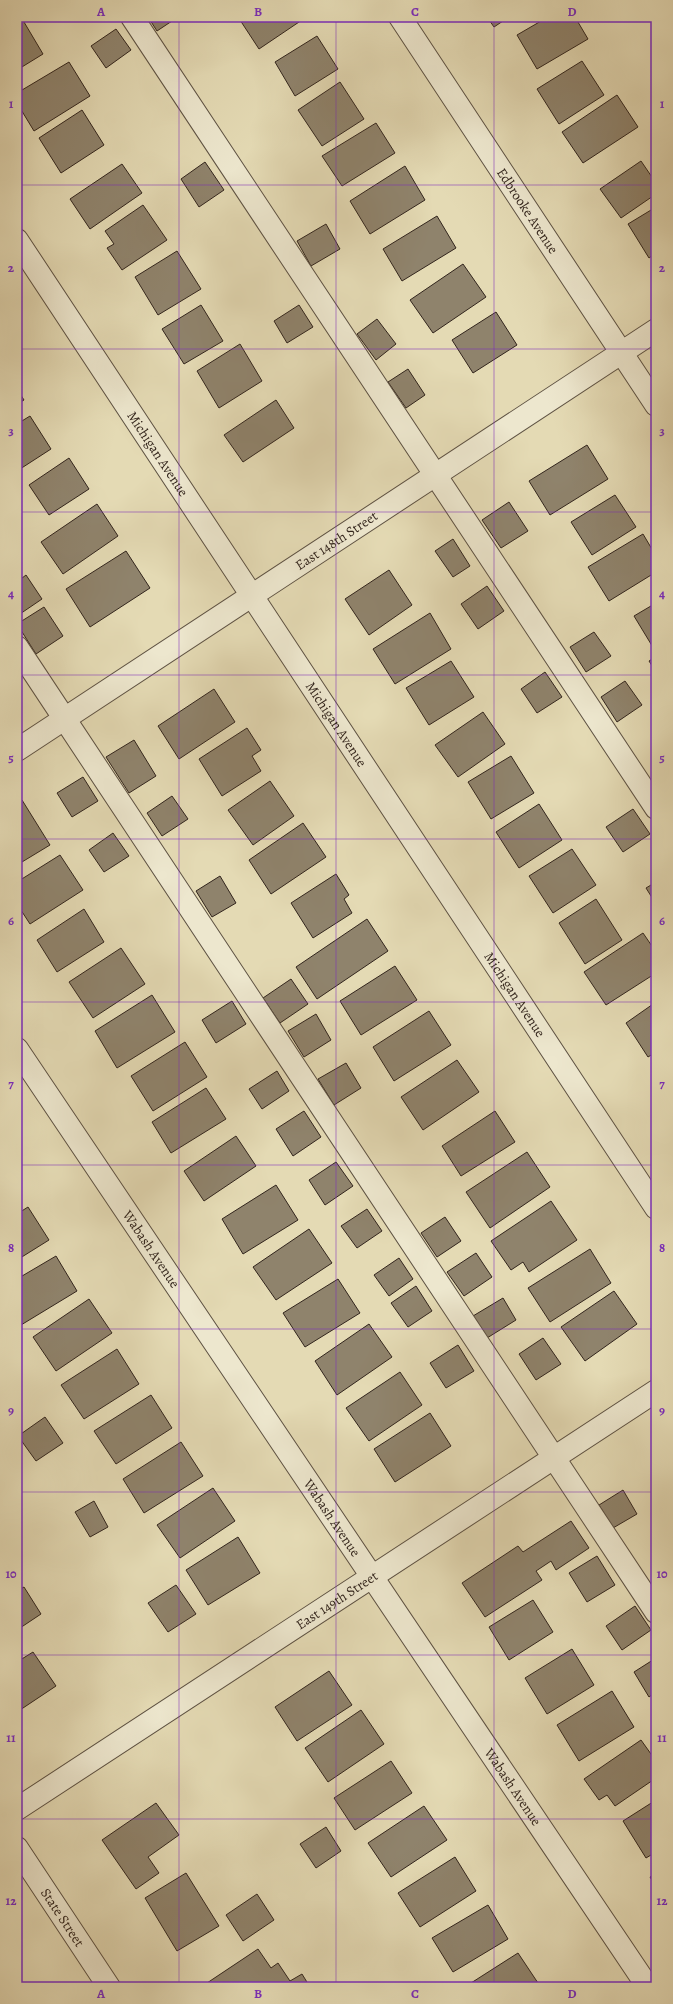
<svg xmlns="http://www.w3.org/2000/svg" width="673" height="2004" viewBox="0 0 673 2004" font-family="Alegreya,serif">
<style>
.building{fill:#8f836c;stroke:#32251d}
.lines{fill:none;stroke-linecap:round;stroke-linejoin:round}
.minor-casing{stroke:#5e5243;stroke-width:24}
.minor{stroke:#ede7ce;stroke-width:22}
.grid{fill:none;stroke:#7b2cbf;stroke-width:1;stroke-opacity:0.55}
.labels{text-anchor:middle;stroke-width:3;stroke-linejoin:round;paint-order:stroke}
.street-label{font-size:14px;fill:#32251d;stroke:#ede7ce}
.neatline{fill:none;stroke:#7b2cbf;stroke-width:1.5}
.grid-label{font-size:13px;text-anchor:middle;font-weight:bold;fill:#7b2cbf}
</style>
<rect width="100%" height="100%" fill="#e4dab4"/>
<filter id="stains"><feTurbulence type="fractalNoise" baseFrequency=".005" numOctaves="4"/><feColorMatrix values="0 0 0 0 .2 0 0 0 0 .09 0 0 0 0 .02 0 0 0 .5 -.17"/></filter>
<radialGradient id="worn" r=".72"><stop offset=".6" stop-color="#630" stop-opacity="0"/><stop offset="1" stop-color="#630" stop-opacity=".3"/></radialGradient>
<!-- building -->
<g class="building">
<polygon points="21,17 43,54 17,70 17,20"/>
<polygon points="148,17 178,17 157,31"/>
<polygon points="244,17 300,17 302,20 259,49 240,20"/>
<polygon points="487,17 509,17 494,27"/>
<polygon points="548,17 575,17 588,39 537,69 517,35"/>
<polygon points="116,29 131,50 106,68 91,46"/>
<polygon points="317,36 338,69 295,96 275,62"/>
<polygon points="582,61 604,95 559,124 537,89"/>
<polygon points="69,62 90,96 34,131 17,103 17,93"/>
<polygon points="340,82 364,119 322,146 298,110"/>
<polygon points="617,95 638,127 583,163 562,132"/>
<polygon points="82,110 104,145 61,173 39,138"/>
<polygon points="376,123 395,153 342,186 322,156"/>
<polygon points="641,161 656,183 656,194 621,218 600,189"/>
<polygon points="205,162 224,190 199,207 181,179"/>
<polygon points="122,164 142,193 90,229 70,199"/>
<polygon points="405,166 425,200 370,234 350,201"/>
<polygon points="143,205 167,240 122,270 107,248 114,244 105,231"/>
<polygon points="656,207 656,253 649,258 628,224"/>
<polygon points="437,216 456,248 402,281 383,249"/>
<polygon points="326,224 340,249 311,266 297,241"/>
<polygon points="177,251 201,289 158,315 135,277"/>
<polygon points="463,264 486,297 433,333 410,300"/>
<polygon points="201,305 223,341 184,364 162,329"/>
<polygon points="299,305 313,327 287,343 274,321"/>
<polygon points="496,312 517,345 473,373 452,340"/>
<polygon points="377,319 396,344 376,360 357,334"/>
<polygon points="240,344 262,381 219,408 197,371"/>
<polygon points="408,369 425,395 406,408 388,382"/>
<polygon points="17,389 24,400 17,404"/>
<polygon points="276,400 294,428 243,462 224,435"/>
<polygon points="30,416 51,449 17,471 17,424"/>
<polygon points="587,445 608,479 550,515 529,481"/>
<polygon points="69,458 89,489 49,515 29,485"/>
<polygon points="615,495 636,527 592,555 571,522"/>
<polygon points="509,502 528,531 501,548 482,520"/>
<polygon points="97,504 118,536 63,574 41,542"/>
<polygon points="643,534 656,556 656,572 609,601 588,567"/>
<polygon points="453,539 470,566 453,577 435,551"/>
<polygon points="126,551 150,588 90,627 66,589"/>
<polygon points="389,570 412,605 369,635 345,599"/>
<polygon points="26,575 42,599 17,616 17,582"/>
<polygon points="487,586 504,611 478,629 461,604"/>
<polygon points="656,603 656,648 654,649 634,616"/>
<polygon points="44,607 63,636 36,654 17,624"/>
<polygon points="430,613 451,649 395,684 373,649"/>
<polygon points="594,632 611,656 586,672 570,647"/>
<polygon points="656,657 656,672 649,661"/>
<polygon points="451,661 474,697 429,725 406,688"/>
<polygon points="545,672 562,697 537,713 521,689"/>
<polygon points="625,681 642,705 617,722 601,697"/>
<polygon points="214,689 235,722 179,759 158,726"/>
<polygon points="483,712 505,744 458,777 435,745"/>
<polygon points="247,728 261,750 252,756 261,771 222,796 199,759"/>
<polygon points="134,740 156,776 129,793 106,757"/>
<polygon points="511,756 534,793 491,819 468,782"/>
<polygon points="83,777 98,801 72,817 57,793"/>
<polygon points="270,781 294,816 253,845 228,810"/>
<polygon points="172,796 188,819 162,836 147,813"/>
<polygon points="22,800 50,845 17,865 17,803"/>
<polygon points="539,804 562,840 519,868 496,832"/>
<polygon points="633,809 650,834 623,852 606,827"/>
<polygon points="303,823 326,857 271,894 249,860"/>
<polygon points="113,833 129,856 104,872 89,850"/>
<polygon points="572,849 596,885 553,913 529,876"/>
<polygon points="60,855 83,890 30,924 17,904 17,882"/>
<polygon points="336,874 349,895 344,899 352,913 313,938 291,903"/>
<polygon points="220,876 236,903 212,917 196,891"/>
<polygon points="656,882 656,904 646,888"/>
<polygon points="596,899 622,940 585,964 559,923"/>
<polygon points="84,909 104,942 57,972 37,940"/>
<polygon points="367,919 388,951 317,999 296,967"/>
<polygon points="643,933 656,952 656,973 606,1005 584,972"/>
<polygon points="121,948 145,984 93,1018 69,982"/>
<polygon points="395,966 417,1000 361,1035 340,1001"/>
<polygon points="291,979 308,1004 280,1023 263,998"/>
<polygon points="152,995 175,1032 117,1068 95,1031"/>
<polygon points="232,1001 246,1024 216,1043 202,1020"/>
<polygon points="656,1002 656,1052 648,1057 626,1023"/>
<polygon points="429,1011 451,1045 394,1081 373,1047"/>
<polygon points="316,1014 331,1040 304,1057 288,1031"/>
<polygon points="185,1042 207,1077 153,1111 131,1076"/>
<polygon points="457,1060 479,1092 423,1130 401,1097"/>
<polygon points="346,1063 361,1088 334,1105 318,1079"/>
<polygon points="277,1071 289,1091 262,1109 249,1089"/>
<polygon points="206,1088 226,1119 171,1153 152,1122"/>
<polygon points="304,1111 321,1137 293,1156 276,1129"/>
<polygon points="495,1111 515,1142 461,1176 442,1146"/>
<polygon points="236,1136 256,1166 204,1201 184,1171"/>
<polygon points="527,1152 550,1187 490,1228 466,1192"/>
<polygon points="336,1162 353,1186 325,1205 309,1180"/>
<polygon points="276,1185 298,1220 243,1254 222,1219"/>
<polygon points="551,1201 577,1240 529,1272 523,1262 511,1270 491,1241"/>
<polygon points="28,1207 49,1240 17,1260 17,1214"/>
<polygon points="367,1209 382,1231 357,1248 341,1226"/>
<polygon points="445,1217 461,1241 437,1257 421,1233"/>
<polygon points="309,1229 332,1263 276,1300 253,1267"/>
<polygon points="590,1249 611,1283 550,1322 528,1288"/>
<polygon points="476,1253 492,1277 464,1296 447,1272"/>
<polygon points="56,1256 77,1291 21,1325 17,1319 17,1279"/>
<polygon points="399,1258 413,1279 389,1296 374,1275"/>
<polygon points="338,1279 360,1313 305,1347 283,1313"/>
<polygon points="416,1286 432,1311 408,1327 391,1303"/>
<polygon points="614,1291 637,1324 585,1361 561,1327"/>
<polygon points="503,1298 516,1320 487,1338 473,1316"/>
<polygon points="89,1299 112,1333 56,1371 33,1337"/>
<polygon points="369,1324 392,1357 337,1395 315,1361"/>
<polygon points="543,1338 561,1364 536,1380 519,1354"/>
<polygon points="458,1345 474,1371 446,1388 430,1363"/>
<polygon points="117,1349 139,1384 84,1419 61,1385"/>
<polygon points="400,1372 422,1405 369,1441 346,1408"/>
<polygon points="151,1395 172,1428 116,1464 94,1431"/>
<polygon points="430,1413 451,1446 395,1482 374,1449"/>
<polygon points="45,1417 63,1443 36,1461 18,1436"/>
<polygon points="181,1442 203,1476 144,1513 123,1479"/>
<polygon points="213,1488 235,1521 180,1558 157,1525"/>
<polygon points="623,1490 637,1514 613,1528 599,1505"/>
<polygon points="94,1501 108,1527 90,1537 75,1512"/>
<polygon points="571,1521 589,1548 556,1570 551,1561 536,1571 542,1580 485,1617 462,1583 518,1546 523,1552"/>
<polygon points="238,1537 260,1573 208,1605 186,1570"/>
<polygon points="597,1556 615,1585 587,1602 569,1573"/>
<polygon points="176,1585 196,1614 168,1632 148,1603"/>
<polygon points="24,1587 41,1614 17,1630 17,1591"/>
<polygon points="533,1600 553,1632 509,1660 489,1627"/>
<polygon points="635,1606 651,1630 622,1650 606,1626"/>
<polygon points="572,1649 594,1685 547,1714 525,1678"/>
<polygon points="33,1652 56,1686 17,1712 17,1662"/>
<polygon points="656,1658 656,1692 649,1697 634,1672"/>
<polygon points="329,1671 352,1705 297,1741 275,1707"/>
<polygon points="612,1691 634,1727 579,1761 557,1725"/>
<polygon points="361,1710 384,1744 328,1782 305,1748"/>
<polygon points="641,1740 656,1761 656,1778 615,1806 607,1795 599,1800 584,1779"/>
<polygon points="391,1761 412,1793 355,1830 334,1798"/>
<polygon points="656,1800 656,1852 646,1858 623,1821"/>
<polygon points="156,1803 179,1835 148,1857 159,1873 136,1889 102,1840"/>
<polygon points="424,1806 447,1840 391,1877 368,1843"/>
<polygon points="326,1827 341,1851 316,1868 300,1844"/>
<polygon points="455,1857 476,1891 420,1927 398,1893"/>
<polygon points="186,1873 219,1926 177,1951 145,1898"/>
<polygon points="656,1874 656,1887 650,1877"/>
<polygon points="257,1894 274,1920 243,1941 226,1915"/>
<polygon points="488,1905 508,1939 453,1972 432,1938"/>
<polygon points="258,1949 271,1968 278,1963 290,1981 302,1974 310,1987 201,1987"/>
<polygon points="518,1953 540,1986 473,1987 471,1983"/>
</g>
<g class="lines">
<defs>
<g id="minor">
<polyline points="132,17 656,808"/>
<path id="s1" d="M400,17L656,405"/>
<path id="s2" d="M17,240L656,1208"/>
<polyline points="17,647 656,1612"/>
<path id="s3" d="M17,750L656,330"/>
<path id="s4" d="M17,1049L648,1987"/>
<path id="s5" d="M17,1809L656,1391"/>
<path id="s6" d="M17,1848L109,1987"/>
</g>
</defs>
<!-- minor casing -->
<use href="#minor" class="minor-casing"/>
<!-- minor -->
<use href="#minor" class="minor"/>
</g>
<!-- grid -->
<path class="grid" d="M179,17V1987M336,17V1987M494,17V1987M17,185H656M17,349H656M17,512H656M17,675H656M17,839H656M17,1002H656M17,1165H656M17,1329H656M17,1492H656M17,1655H656M17,1819H656"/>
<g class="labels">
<!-- street labels -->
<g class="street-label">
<text dy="5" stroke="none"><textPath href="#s1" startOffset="232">Edbrooke Avenue</textPath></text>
<text dy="5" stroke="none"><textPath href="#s2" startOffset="256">Michigan Avenue</textPath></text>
<text dy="5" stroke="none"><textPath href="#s3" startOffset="382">East 148th Street</textPath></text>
<text dy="5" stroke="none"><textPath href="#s2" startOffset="580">Michigan Avenue</textPath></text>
<text dy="5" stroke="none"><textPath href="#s2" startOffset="904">Michigan Avenue</textPath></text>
<text dy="5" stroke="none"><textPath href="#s4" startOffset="241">Wabash Avenue</textPath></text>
<text dy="5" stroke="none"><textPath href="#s4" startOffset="565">Wabash Avenue</textPath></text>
<text dy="5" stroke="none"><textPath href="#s5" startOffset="382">East 149th Street</textPath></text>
<text dy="5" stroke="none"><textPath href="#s4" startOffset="889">Wabash Avenue</textPath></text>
<text dy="5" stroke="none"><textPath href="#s6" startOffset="83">State Street</textPath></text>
</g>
</g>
<!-- margin -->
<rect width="673" height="2004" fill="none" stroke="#e4dab4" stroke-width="44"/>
<rect x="22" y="22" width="629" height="1960" class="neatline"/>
<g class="grid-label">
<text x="101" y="16">A</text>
<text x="258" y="16">B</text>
<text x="415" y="16">C</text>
<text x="572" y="16">D</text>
<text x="11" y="108">1</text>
<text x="662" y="108">1</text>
<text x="11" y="272">2</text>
<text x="662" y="272">2</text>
<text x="11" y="435">3</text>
<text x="662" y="435">3</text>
<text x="11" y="598">4</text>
<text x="662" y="598">4</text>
<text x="11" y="762">5</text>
<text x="662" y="762">5</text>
<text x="11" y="925">6</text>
<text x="662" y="925">6</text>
<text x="11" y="1088">7</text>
<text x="662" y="1088">7</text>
<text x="11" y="1252">8</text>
<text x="662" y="1252">8</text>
<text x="11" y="1415">9</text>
<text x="662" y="1415">9</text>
<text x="11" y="1578">10</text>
<text x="662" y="1578">10</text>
<text x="11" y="1742">11</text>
<text x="662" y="1742">11</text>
<text x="11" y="1905">12</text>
<text x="662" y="1905">12</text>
<text x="101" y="1998">A</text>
<text x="258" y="1998">B</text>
<text x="415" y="1998">C</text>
<text x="572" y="1998">D</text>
</g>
<rect width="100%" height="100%" filter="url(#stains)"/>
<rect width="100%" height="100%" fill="url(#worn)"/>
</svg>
